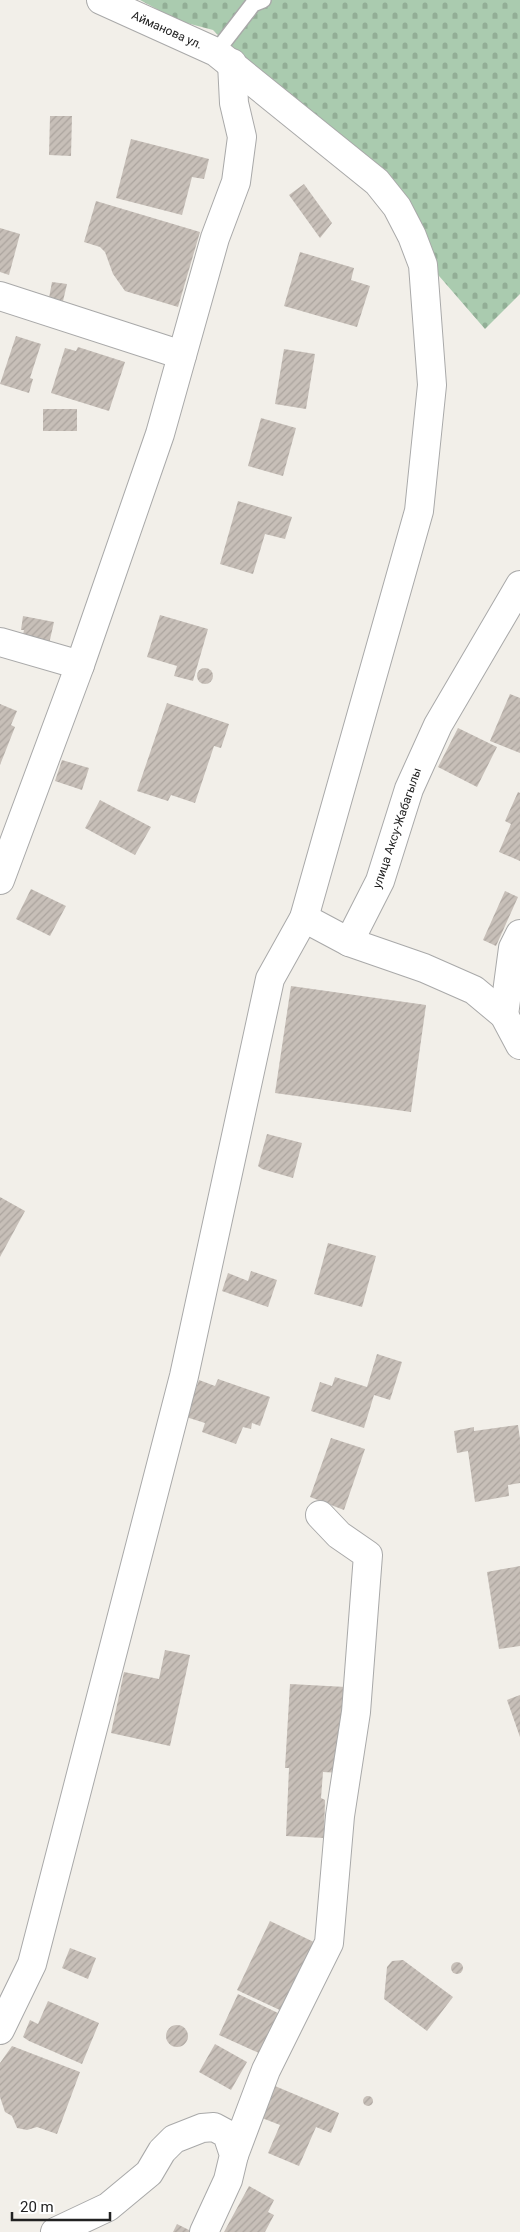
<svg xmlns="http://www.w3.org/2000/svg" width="520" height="2232" viewBox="0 0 520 2232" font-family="Roboto,sans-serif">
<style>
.cemetery{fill:url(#cemetery-stones)}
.building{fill:url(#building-hatch)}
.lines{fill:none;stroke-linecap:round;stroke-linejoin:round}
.lane-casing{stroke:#a9a9a9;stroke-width:18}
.street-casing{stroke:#a9a9a9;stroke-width:30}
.lane{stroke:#fff;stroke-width:15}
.street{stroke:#fff;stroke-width:28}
.labels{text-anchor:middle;stroke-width:4;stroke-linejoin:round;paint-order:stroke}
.street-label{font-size:12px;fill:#222;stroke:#fff}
</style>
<defs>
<pattern id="cemetery-stones" width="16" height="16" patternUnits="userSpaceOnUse" patternTransform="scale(1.25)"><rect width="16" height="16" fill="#aacbaf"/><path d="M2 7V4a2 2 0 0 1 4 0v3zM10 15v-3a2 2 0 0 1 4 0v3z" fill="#92ae96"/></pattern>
<pattern id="building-hatch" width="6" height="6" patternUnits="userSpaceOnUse" patternTransform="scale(1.25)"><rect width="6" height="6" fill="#c7bfb8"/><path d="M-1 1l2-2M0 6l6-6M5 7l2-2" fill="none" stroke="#aba49e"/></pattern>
</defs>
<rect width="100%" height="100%" fill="#f2efe9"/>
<!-- cemetery -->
<polygon class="cemetery" points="140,0 520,0 520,294 485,329 433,269 393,193 300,118 213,30 179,21"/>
<!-- building -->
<g class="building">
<polygon points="50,116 72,116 71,156 49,155"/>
<polygon points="131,139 209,159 204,179 192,177 182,215 116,198"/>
<polygon points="304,184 332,223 320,238 289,195"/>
<polygon points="96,201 200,232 178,307 125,291 113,274 105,252 100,247 84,242"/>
<polygon points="0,228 20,234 9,275 0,272"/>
<polygon points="300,252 354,268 351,280 370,286 357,327 284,306"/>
<polygon points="52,282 67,284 63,301 49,298"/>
<polygon points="16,336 41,344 30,378 33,379 29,393 0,384"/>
<polygon points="78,347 125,362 109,411 51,393 65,348 76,351"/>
<polygon points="284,349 315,354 306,409 275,404"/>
<rect x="43" y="409" width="34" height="22"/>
<polygon points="261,418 296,428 283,476 248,466"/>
<polygon points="238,501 292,517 285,539 265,534 253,574 220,564"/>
<polygon points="160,615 208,629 193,681 174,676 177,666 147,657"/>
<polygon points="23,616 54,622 49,644 22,639 24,630 21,630"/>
<circle cx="205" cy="676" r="8"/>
<polygon points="510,694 520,698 520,753 490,741"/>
<polygon points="167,703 229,724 221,748 214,746 195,803 171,795 168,801 137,791"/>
<polygon points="0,704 17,711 11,725 15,727 0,765"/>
<polygon points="458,728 497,747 477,787 438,767"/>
<polygon points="62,760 89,768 82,790 55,781"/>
<polygon points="518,792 520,793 520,861 499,852 511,824 505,821"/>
<polygon points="100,800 151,827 135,855 85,828"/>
<polygon points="31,889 66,906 50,936 16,919"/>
<polygon points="505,891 518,897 496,946 483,940"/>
<polygon points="291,986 426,1005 411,1112 275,1093"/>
<polygon points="267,1134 302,1143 293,1178 262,1169 258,1166"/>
<polygon points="0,1197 25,1211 0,1257"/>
<polygon points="328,1243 376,1256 362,1307 314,1294"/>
<polygon points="251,1271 277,1280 268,1307 222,1291 228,1273 248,1281"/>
<polygon points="377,1354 402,1362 390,1400 374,1395 364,1428 311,1411 320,1382 332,1386 335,1377 367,1387"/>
<polygon points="218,1379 270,1397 260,1426 252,1423 251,1429 243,1427 236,1444 202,1432 205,1423 186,1417 199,1380 215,1386"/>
<polygon points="518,1425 520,1439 520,1483 508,1485 509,1496 475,1502 468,1451 457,1453 454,1431 474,1427 474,1431"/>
<polygon points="331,1438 365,1449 344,1510 310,1497"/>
<polygon points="520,1566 520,1646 499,1649 487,1572"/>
<polygon points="165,1650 190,1655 170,1746 111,1733 124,1672 159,1679"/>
<polygon points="290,1684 346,1687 341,1773 323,1772 321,1798 325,1800 324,1838 286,1836 289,1768 285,1768"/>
<polygon points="520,1695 520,1737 507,1700"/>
<polygon points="270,1921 318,1944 284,2012 237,1990"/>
<polygon points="70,1948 96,1958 88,1979 62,1968"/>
<polygon points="403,1960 453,1997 427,2031 384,1999 387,1967 392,1961"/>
<circle cx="457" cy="1968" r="6"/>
<polygon points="238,1994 278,2013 259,2053 219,2035"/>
<polygon points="48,2001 99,2023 82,2064 29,2041 23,2037 30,2020 38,2024"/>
<circle cx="177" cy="2036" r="11"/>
<polygon points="215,2044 247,2062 231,2090 199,2072"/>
<polygon points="12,2046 80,2072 57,2134 37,2127 27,2130 17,2128 12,2116 5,2112 0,2097 0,2063"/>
<polygon points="275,2086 339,2113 331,2133 316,2127 299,2166 268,2153 280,2125 262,2118"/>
<circle cx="368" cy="2101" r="5"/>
<polygon points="249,2186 274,2200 268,2212 274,2215 265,2232 224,2232"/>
<polygon points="177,2224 193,2232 173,2232"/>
</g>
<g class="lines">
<defs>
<polyline id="lane" points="216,52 253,4 263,0"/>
<g id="street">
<polyline points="0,296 182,355"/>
<polyline points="0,642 80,665"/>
<polyline points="0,880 80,665 160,434 215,238 236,182 242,137 234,103 232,63"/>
<polyline points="304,918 349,942 424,968 474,990 504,1015 520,1045"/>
<polyline points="349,942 380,881 409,789 438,725 520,585"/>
<polyline points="504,1015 513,948 520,934"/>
<polyline points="0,2030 32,1964 184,1376 270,979 304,918 419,511 432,385 423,265 412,236 397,207 377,182 216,52 101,0"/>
<polyline points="234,2155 266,2070 329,1943 340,1816 356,1712 368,1555 339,1535 320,1515"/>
<polyline points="55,2232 108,2207 149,2173 162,2151 174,2139 202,2128 214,2127 227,2134 234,2155 228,2180 204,2232"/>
</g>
</defs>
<!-- lane casing -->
<use href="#lane" class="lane-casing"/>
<!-- street casing -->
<use href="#street" class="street-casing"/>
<!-- lane -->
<use href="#lane" class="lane"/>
<!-- street -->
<use href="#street" class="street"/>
</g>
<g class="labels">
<!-- street labels -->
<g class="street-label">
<text transform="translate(167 30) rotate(24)" y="4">Айманова ул.</text>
<text transform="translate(397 828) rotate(-71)" y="4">улица Аксу-Жабагылы</text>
</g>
</g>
<!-- scale -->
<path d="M12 2212v8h98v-8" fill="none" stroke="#222222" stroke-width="2.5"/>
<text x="20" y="2212" font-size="15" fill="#222222" stroke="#ffffff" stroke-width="4" paint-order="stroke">20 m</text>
</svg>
